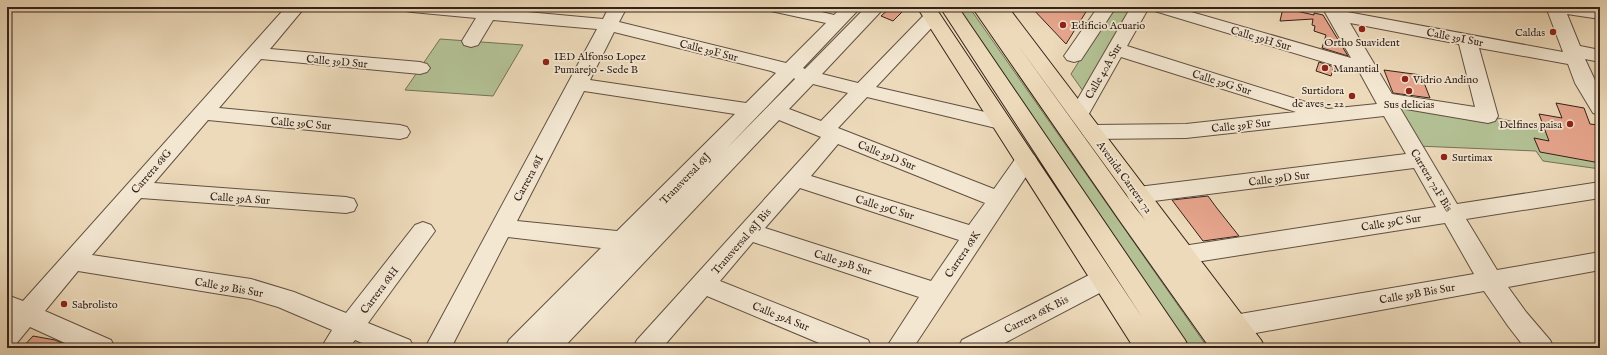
<svg xmlns="http://www.w3.org/2000/svg" width="1607" height="355" viewBox="0 0 1607 355" font-family="'IM FELL English',serif">
<style>
.green{fill:#b3c194;stroke:#747257}
.building{fill:#e6a58d;stroke:#34221a}
.lines{fill:none;stroke-linecap:round;stroke-linejoin:round}
.minor-casing{stroke:#625042;stroke-width:2}
.highway-casing{stroke:#34221a;stroke-width:2}
.minor{fill:#f3e7d2;fill-rule:evenodd}
.highway{fill:#eddaba;fill-rule:evenodd}
.poi-dot{fill:#8f2418;stroke:#f3e7d2;stroke-width:1.5}
.labels{text-anchor:middle;stroke-width:3.5;stroke-linejoin:round;paint-order:stroke}
.poi-label{font-size:11px;fill:#34221a;stroke:#f3e7d2;text-anchor:start}
.street-label{font-size:11px;fill:#34221a;stroke:#f3e7d2}
</style>
<rect width="100%" height="100%" fill="#eddaba"/>
<filter id="stains"><feTurbulence type="fractalNoise" baseFrequency=".005" numOctaves="4"/><feColorMatrix values="0 0 0 0 .2 0 0 0 0 .09 0 0 0 0 .02 0 0 0 .5 -.17"/></filter>
<radialGradient id="worn" r=".72"><stop offset=".6" stop-color="#630" stop-opacity="0"/><stop offset="1" stop-color="#630" stop-opacity=".3"/></radialGradient>
<!-- green -->
<g class="green">
<polygon points="956,7 969,7 1208,348 1186,348"/>
<polygon points="1113,7 1134,7 1083,91 1071,74"/>
<polygon points="440,39 523,45 493,96 405,90"/>
<polygon points="1399,106 1497,118 1600,141 1600,169 1543,161 1536,151 1417,146"/>
</g>
<!-- building -->
<g class="building">
<polygon points="891,7 907,7 893,21 881,16"/>
<polygon points="1031,7 1089,7 1066,44"/>
<polygon points="1283,8 1314,15 1314,13 1323,15 1348,56 1322,48 1326,35 1314,31 1315,26 1312,25 1313,19 1280,21"/>
<polygon points="1319,62 1334,67 1331,76 1316,71"/>
<polygon points="1384,70 1421,75 1430,98 1393,93"/>
<polygon points="1556,103 1584,108 1590,124 1598,125 1600,130 1600,163 1540,152 1534,138 1549,141 1539,114 1562,118"/>
<polygon points="1208,196 1216,207 1239,236 1203,241 1172,200"/>
<polygon points="33,336 55,340 64,344 64,348 22,348"/>
</g>
<g class="lines">
<defs>
<g id="minor">
<polygon points="286,7 305,7 270,49 420,62 427,64 430,68 427,72 420,74 261,59 219,108 400,125 407,127 410,132 407,137 400,139 208,120 154,183 346,197 354,199 357,205 354,211 346,213 141,198 92,255 251,279 294,292 346,313 415,225 423,222 431,225 435,231 368,323 410,340 414,348 374,348 355,340 349,348 321,348 332,330 278,307 251,299 78,271 45,311 111,340 115,348 76,348 30,327 16,344 7,347 7,295 23,301"/>
<path d="M403,7H471L603,19L609,7H627L619,22L786,63L826,23L771,11L768,7H801L834,15L842,7H861L803,68L805,69L866,7H885L822,74L858,83L926,13L932,12L938,13L941,17L938,21L876,87L1007,117L1010,122L1007,127L1000,129L867,97L838,128L994,189L1018,155L1026,153L1034,155L1037,160L913,348H886L919,297L753,242L720,281L868,340L872,348H831L707,296L662,348H633L637,340L821,137L779,120L563,348H505L509,340L601,248L508,237L451,348H425L597,29L493,20L478,45L471,47L464,45L462,41L476,18L412,12L406,11ZM614,32L771,71L776,73L746,103L590,80ZM794,78L795,79L726,149ZM813,84L848,93L821,121L789,109ZM584,91L735,114L617,231L517,221ZM838,144L985,203L969,225L811,176ZM800,188L959,240L931,281L765,228Z"/>
<polygon points="1098,7 1116,7 1081,60 1074,62 1067,60 1064,56"/>
<path d="M1131,7H1174L1351,58L1322,7H1340L1342,11L1563,52L1546,7H1590L1600,9V19L1567,14L1580,46L1600,50V62L1585,59L1600,91V115L1593,113L1575,83L1568,64L1479,48L1498,116L1495,121L1488,123L1400,108L1457,204L1600,182V198L1466,219L1497,270L1600,252V270L1508,287L1526,312L1550,340L1554,348H1525L1508,326L1484,291L1234,337L1225,333L1221,326L1225,319L1234,315L1474,274L1445,223L1183,264L1175,261L1171,255L1175,249L1183,246L1436,207L1414,168L1138,203L1130,201L1127,195L1130,189L1138,187L1406,154L1384,116L1186,138L1092,139L1085,137L1082,132L1085,127L1092,125L1186,124L1296,112L1121,57L1086,119L1079,121L1072,119L1069,114ZM1148,9L1360,73L1377,104L1328,109L1127,46ZM1350,23L1459,44L1475,107L1392,94Z"/>
<polygon points="1102,270 1111,273 1114,280 1111,287 995,348 958,348 962,340 1093,273"/>
</g>
<g id="highway">
<polygon points="917,7 935,7 1142,317 940,7 958,7 1185,340 1189,348 1162,348 1160,345 1161,348 1134,348"/>
<path d="M972,7H990L992,10L990,7H1008L1261,340L1265,348H1210L1120,221ZM1012,37L1145,220L1136,209Z"/>
</g>
</defs>
<!-- minor casing -->
<use href="#minor" class="minor-casing"/>
<!-- highway casing -->
<use href="#highway" class="highway-casing"/>
<!-- minor -->
<use href="#minor" class="minor"/>
<!-- highway -->
<use href="#highway" class="highway"/>
</g>
<!-- markers -->
<g class="poi-dot">
<circle cx="1063" cy="25" r="4"/>
<circle cx="1362" cy="29" r="4"/>
<circle cx="1553" cy="32" r="4"/>
<circle cx="546" cy="62" r="4"/>
<circle cx="1325" cy="68" r="4"/>
<circle cx="1405" cy="79" r="4"/>
<circle cx="1409" cy="91" r="4"/>
<circle cx="1352" cy="96" r="4"/>
<circle cx="1570" cy="124" r="4"/>
<circle cx="1444" cy="157" r="4"/>
<circle cx="64" cy="304" r="4"/>
</g>
<g class="labels">
<!-- poi labels -->
<g class="poi-label">
<text x="1071" y="29">Edificio Acuario</text>
<text x="1545" y="36" text-anchor="end">Caldas</text>
<text x="1362" y="46" text-anchor="middle">Ortho Suavident</text>
<text x="554" y="60">IED Alfonso Lopez<tspan x="554" dy="13">Pumarejo - Sede B</tspan></text>
<text x="1333" y="72">Manantial</text>
<text x="1413" y="83">Vidrio Andino</text>
<text x="1344" y="94" text-anchor="end">Surtidora<tspan x="1344" dy="13">de aves - 22</tspan></text>
<text x="1409" y="108" text-anchor="middle">Sus delicias</text>
<text x="1562" y="128" text-anchor="end">Delfines paisa</text>
<text x="1452" y="161">Surtimax</text>
<text x="72" y="308">Sabrolisto</text>
</g>
<!-- street labels -->
<g class="street-label">
<text transform="translate(1455 37) rotate(11)" y="4">Calle 39I Sur</text>
<text transform="translate(1261 38) rotate(16)" y="4">Calle 39H Sur</text>
<text transform="translate(709 50) rotate(14)" y="4">Calle 39F Sur</text>
<text transform="translate(337 61) rotate(5)" y="4">Calle 39D Sur</text>
<text transform="translate(1103 71) rotate(-60)" y="4">Calle 40A Sur</text>
<text transform="translate(1222 82) rotate(17)" y="4">Calle 39G Sur</text>
<text transform="translate(301 123) rotate(5)" y="4">Calle 39C Sur</text>
<text transform="translate(1241 125) rotate(-6)" y="4">Calle 39F Sur</text>
<text transform="translate(887 155) rotate(22)" y="4">Calle 39D Sur</text>
<text transform="translate(151 171) rotate(-49)" y="4">Carrera 68G</text>
<text transform="translate(1125 177) rotate(54)" y="4">Avenida Carrera 72</text>
<text transform="translate(528 178) rotate(-62)" y="4">Carrera 68I</text>
<text transform="translate(685 178) rotate(-46)" y="4">Transversal 68J</text>
<text transform="translate(1279 178) rotate(-7)" y="4">Calle 39D Sur</text>
<text transform="translate(1432 180) rotate(59)" y="4">Carrera 72F Bis</text>
<text transform="translate(240 198) rotate(4)" y="4">Calle 39A Sur</text>
<text transform="translate(885 207) rotate(17)" y="4">Calle 39C Sur</text>
<text transform="translate(1391 222) rotate(-9)" y="4">Calle 39C Sur</text>
<text transform="translate(741 241) rotate(-49)" y="4">Transversal 68J Bis</text>
<text transform="translate(962 254) rotate(-56)" y="4">Carrera 68K</text>
<text transform="translate(843 262) rotate(18)" y="4">Calle 39B Sur</text>
<text transform="translate(229 287) rotate(10)" y="4">Calle 39 Bis Sur</text>
<text transform="translate(379 290) rotate(-53)" y="4">Carrera 68H</text>
<text transform="translate(1417 293) rotate(-10)" y="4">Calle 39B Bis Sur</text>
<text transform="translate(1036 314) rotate(-27)" y="4">Carrera 68K Bis</text>
<text transform="translate(781 316) rotate(22)" y="4">Calle 39A Sur</text>
</g>
</g>
<!-- margin -->
<rect width="1607" height="355" fill="none" stroke="#eddaba" stroke-width="24"/>
<rect x="8" y="8" width="1591" height="339" fill="none" stroke="#34221a" stroke-width="2"/>
<rect x="12" y="12" width="1583" height="331" fill="none" stroke="#34221a"/>
<rect width="100%" height="100%" filter="url(#stains)"/>
<rect width="100%" height="100%" fill="url(#worn)"/>
</svg>
